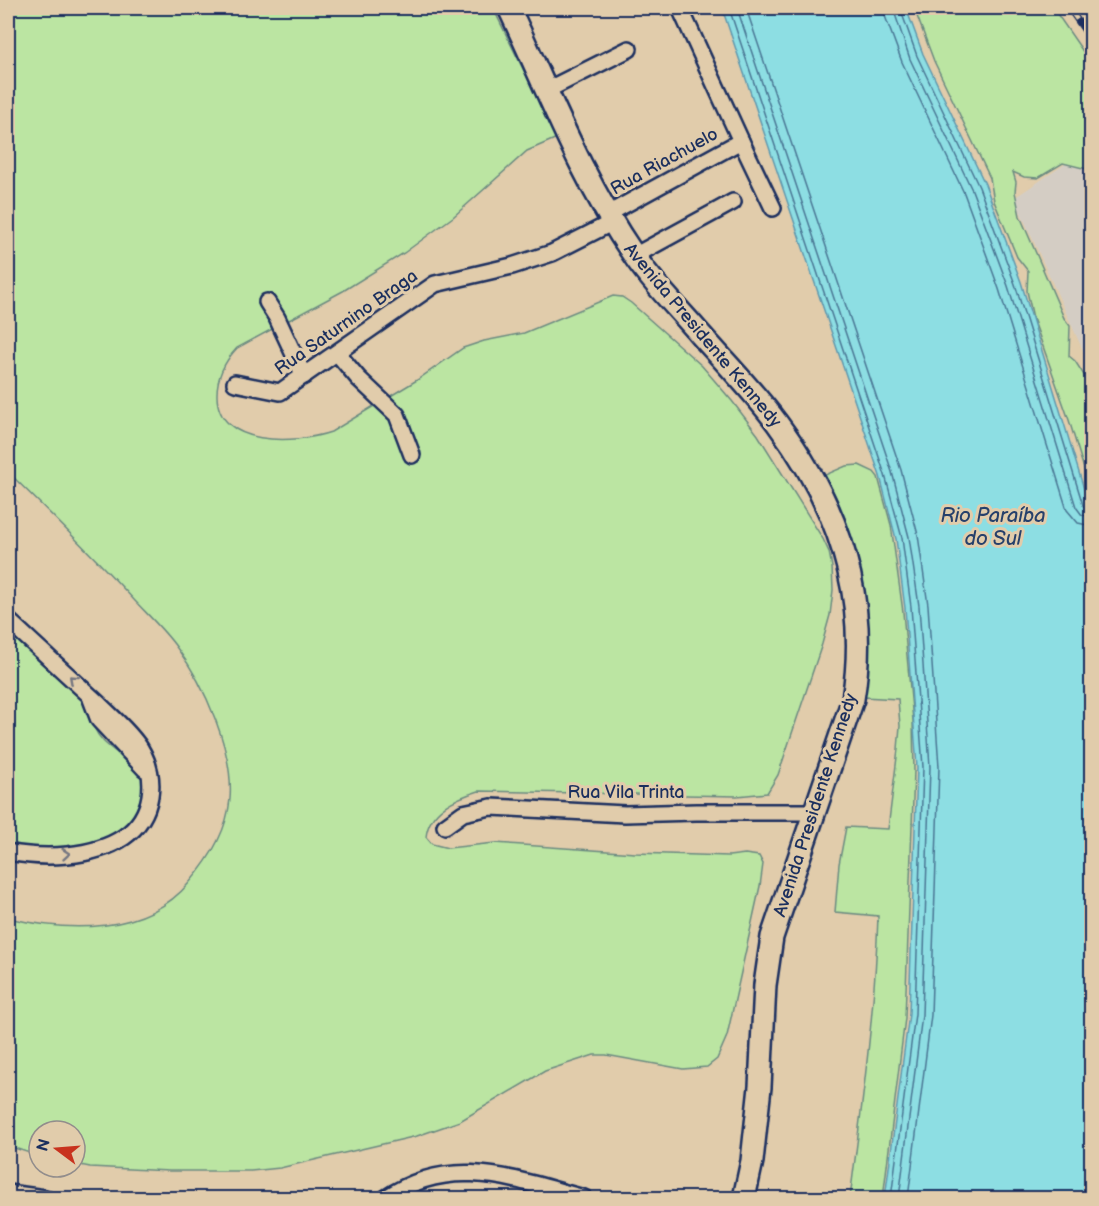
<svg xmlns="http://www.w3.org/2000/svg" width="1099" height="1206" viewBox="0 0 1099 1206" font-family="'Balsamiq Sans',sans-serif">
<style>
.built{fill:#d4cdc4}
.green{fill:#bbe5a2;stroke:#6b8a80;stroke-width:1.5}
.water{fill:#8ddee3;stroke:#5f98ae;stroke-width:1.5}
.lines{fill:none;stroke-linecap:round;stroke-linejoin:round}
.shore{stroke:#497593;stroke-width:1.5}
.minor-casing{stroke:#1b2f5e;stroke-width:20}
.secondary-casing{stroke:#1b2f5e;stroke-width:26}
.minor{stroke:#e1ccab;stroke-width:15}
.secondary{stroke:#e1ccab;stroke-width:21}
.rail-casing{stroke:#1b2f5e;stroke-width:7}
.rail{stroke:#e1ccab;stroke-width:4.5;stroke-dasharray:14;stroke-linecap:butt}
.oneway{stroke:#747681}
.labels{text-anchor:middle;stroke-width:6;stroke-linejoin:round;paint-order:stroke}
.street-label{font-size:18px;fill:#1b2f5e;stroke:#e1ccab}
.water-label{font-size:20px;font-style:italic;fill:#26406b;stroke:#e1ccab}
</style>
<rect width="100%" height="100%" fill="#e1ccab"/>
<filter id="ink" filterUnits="userSpaceOnUse"><feTurbulence type="fractalNoise" baseFrequency=".0167" numOctaves="2"/><feDisplacementMap in="SourceGraphic" scale="12" xChannelSelector="R" yChannelSelector="G"/><feConvolveMatrix kernelMatrix="1 2 1 2 8 2 1 2 1" color-interpolation-filters="sRGB"/></filter>
<g filter="url(#ink)">
<!-- built -->
<polygon class="built" points="1091,147 1091,368 1014,198"/>
<!-- green -->
<g class="green">
<path d="M8,8H493L557,138L527,151L453,217L404,253L343,291L237,348C225,361 217,376 217,394C216,448 296,444 331,432L417,380L463,348L484,341L524,333L613,296L622,297L631,303L702,366L732,401L758,435L823,539L829,552L832,567L833,590L830,615L822,644L778,775L767,793L737,796L479,791C456,798 429,809 426,837L432,844L448,848L495,843L635,853L729,856L745,854L759,856L763,864L760,886L727,1036L717,1059L707,1067L683,1069L606,1055H594L545,1071L460,1121L417,1136L280,1168L251,1171H169L90,1167L75,1164V1131H39V1156L8,1146V918C68,932 145,935 189,883C210,859 227,832 230,799C234,752 205,685 177,648C165,631 149,616 135,601C94,556 51,514 8,472Z"/>
<polygon points="914,8 1053,8 1091,63 1091,170 1063,163 1038,178 1024,177 1013,172 1016,182 1015,192 1020,216 1064,318 1070,326 1069,356 1075,361 1091,386 1091,492 1069,420 1033,318 1027,291 1028,271 1017,257 994,201 990,178 934,61"/>
<path d="M859,465L874,472L878,477L891,525L903,612L913,721L914,771L905,1018L883,1198H850C862,1105 875,1011 878,916L835,912L839,864L846,827L888,829L898,749L900,726L898,699L863,697C874,616 864,547 825,475L846,466Z"/>
<path d="M8,623L80,691C88,708 90,727 103,741C114,753 133,761 141,775C146,784 144,797 140,806C116,854 53,852 8,845Z"/>
</g>
<!-- water -->
<polygon class="water" points="722,8 906,8 923,54 985,184 1021,282 1091,512 1091,1198 885,1198 909,1014 917,767 905,608 896,539 880,476"/>
<g class="lines">
<!-- shore -->
<g class="shore">
<polyline points="729,8 885,475 902,538 911,607 923,767 915,1014 891,1198"/>
<polyline points="737,8 892,472 909,537 919,606 930,767 922,1015 899,1198"/>
<polyline points="746,8 901,470 918,535 928,605 939,767 931,1015 908,1198"/>
<polyline points="884,8 885,16 902,62 964,193 999,289 1067,510 1078,523 1092,526"/>
<polyline points="893,8 910,59 972,190 1008,286 1076,507 1082,515 1092,517"/>
<polyline points="900,8 917,56 979,187 1015,284 1083,505 1086,509 1092,509"/>
</g>
<defs>
<g id="minor">
<polyline points="547,90 629,49"/>
<polyline points="741,141 773,208"/>
<polyline points="606,215 741,141 680,8"/>
<polyline points="634,256 733,202"/>
<polyline points="267,302 277,318 304,376"/>
<polyline points="337,353 358,378 397,415 412,455"/>
<polyline points="235,383 280,392 435,284 512,266 552,253 613,222"/>
<path d="M8,620C38,648 69,676 99,704C113,718 129,731 140,748C158,778 154,816 124,837C93,858 43,859 8,852"/>
<polyline points="91,699 99,720 145,769"/>
<polyline points="445,826 463,813 491,807 625,814 696,812 813,812"/>
<polyline points="8,1193 45,1198"/>
<path d="M386,1198C452,1153 516,1180 584,1198"/>
</g>
<path id="secondary" d="M509,8C548,91 581,178 633,254C652,283 678,308 700,334C726,363 754,392 777,423C838,505 870,596 853,699L772,937L765,985L760,1087L752,1161L744,1198"/>
</defs>
<!-- minor casing -->
<use href="#minor" class="minor-casing"/>
<!-- secondary casing -->
<use href="#secondary" class="secondary-casing"/>
<!-- minor -->
<use href="#minor" class="minor"/>
<!-- secondary -->
<use href="#secondary" class="secondary"/>
<defs>
<polyline id="rail" points="1069,8 1092,41"/>
</defs>
<!-- rail casing -->
<use href="#rail" class="rail-casing"/>
<!-- rail -->
<use href="#rail" class="rail"/>
</g>
<!-- one-way arrows -->
<defs><path id="oneway-chevron" d="M-2-3.5L2.5 0L-2 3.5" fill="none" stroke-width="1.6" stroke-linecap="round" stroke-linejoin="round" transform="scale(1.5)"/></defs>
<g class="oneway">
<use href="#oneway-chevron" transform="translate(73 679) rotate(-138)"/>
<use href="#oneway-chevron" transform="translate(66 854) rotate(-5)"/>
</g>
</g>
<g class="labels">
<!-- street labels -->
<g class="street-label">
<text transform="translate(664 161) rotate(-29)" y="6">Rua Riachuelo</text>
<text transform="translate(346 322) rotate(-35)" y="6">Rua Saturnino Braga</text>
<text transform="translate(703 335) rotate(50)" y="6">Avenida Presidente Kennedy</text>
<text x="626" y="798">Rua Vila Trinta</text>
<text transform="translate(815 805) rotate(-72)" y="6">Avenida Presidente Kennedy</text>
</g>
<!-- water labels -->
<g class="water-label">
<text x="993" y="522">Rio Paraíba<tspan x="993" dy="23">do Sul</tspan></text>
</g>
</g>
<!-- margin -->
<rect width="1099" height="1206" fill="none" stroke="#e1ccab" stroke-width="30"/>
<rect x="15" y="15" width="1069" height="1176" fill="none" stroke="#1b2f5e" stroke-width="2" filter="url(#ink)"/>
<!-- north arrow -->
<g transform="translate(57 1149) rotate(286)"><circle r="28" fill="#e1ccab" stroke="#928d8c" stroke-width="1.5"/>
<path d="M0-4.5L10 22L0 15L-10 22Z" fill="#c8321e"/>
<text y="-9" font-size="16" font-weight="bold" text-anchor="middle" fill="#1b2f5e">N</text>
</g>
</svg>
